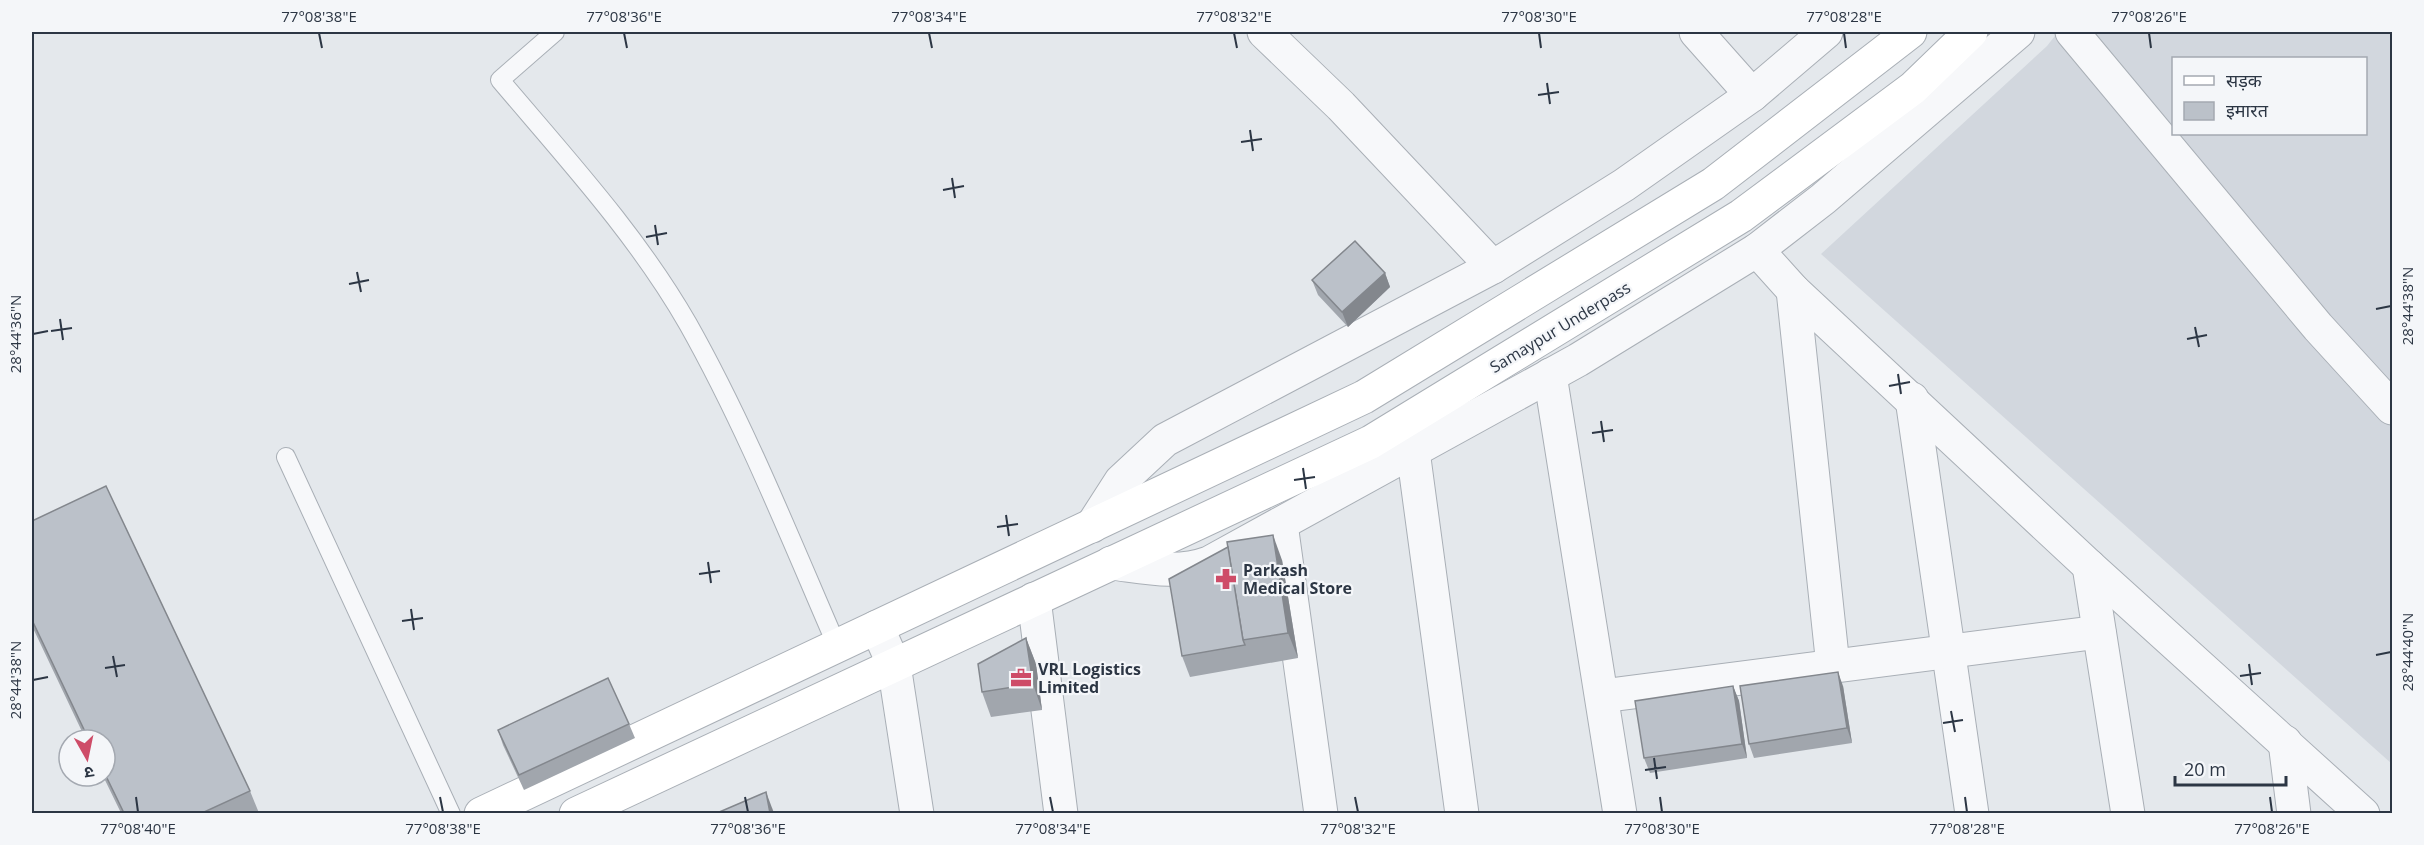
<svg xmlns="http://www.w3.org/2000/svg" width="2424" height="845" viewBox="0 0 2424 845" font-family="'Open Sans','Noto Sans Devanagari',sans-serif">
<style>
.built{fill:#d2d7de;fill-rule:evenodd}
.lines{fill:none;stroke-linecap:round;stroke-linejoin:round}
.service-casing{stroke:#a9afb6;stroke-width:20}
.minor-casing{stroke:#a9afb6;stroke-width:35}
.secondary-casing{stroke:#a9afb6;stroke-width:35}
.service{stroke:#f7f8fa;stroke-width:18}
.minor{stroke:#f7f8fa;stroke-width:33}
.secondary{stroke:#fff;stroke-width:33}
.wall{fill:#a1a6ad}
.shaded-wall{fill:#83878d}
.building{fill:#bbc1c9;stroke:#83878d;stroke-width:1.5}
.ticks{fill:none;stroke:#2c3644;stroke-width:2}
.labels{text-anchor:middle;stroke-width:4.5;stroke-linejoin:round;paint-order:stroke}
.street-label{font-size:16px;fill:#2c3644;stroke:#f4f6f9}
.poi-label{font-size:16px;font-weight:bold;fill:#2c3644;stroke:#f4f6f9;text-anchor:start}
.neatline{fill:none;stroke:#2c3644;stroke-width:2}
.ticks-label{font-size:15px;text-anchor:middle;fill:#2c3644}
</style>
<rect width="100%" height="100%" fill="#e4e8ec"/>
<!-- built -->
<path class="built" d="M2058,32H2392V764L1821,254L2047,46ZM2174,58H2366V134H2174Z"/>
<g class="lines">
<defs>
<g id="service">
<path d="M555,32L500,80C566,158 637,235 688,324C746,427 790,538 837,646"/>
<polyline points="286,457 451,814"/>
</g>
<g id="minor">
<polyline points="1264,32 1341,106 1493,267"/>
<polyline points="1696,32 1752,95"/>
<polyline points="2072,32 2318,327 2392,408"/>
<polyline points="1757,250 1793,290 2089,566 2363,814"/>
<polyline points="1793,290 1833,666"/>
<polyline points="1550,375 1620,814"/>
<polyline points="1912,399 1972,814"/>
<polyline points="1413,451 1462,814"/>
<polyline points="1281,524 1321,814"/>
<polyline points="1092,526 1121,481 1165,440 1493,267 1624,185 1752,95 1826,32"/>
<path d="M1111,563C1144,567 1177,575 1209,563L1578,360L1757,250L1823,199L2018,32"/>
<polyline points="2089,566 2128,814"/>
<polyline points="1034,599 1061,814"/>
<polyline points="877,627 894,665 917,814"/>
<polyline points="1602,696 2099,632"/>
<polyline points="2285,742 2294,814"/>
</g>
<g id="secondary">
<polyline points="481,814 1364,397 1713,184 1910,32"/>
<polyline points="576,814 1371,442 1741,216 1913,88 1971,32"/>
</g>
</defs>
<!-- service casing -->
<use href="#service" class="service-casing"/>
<!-- minor casing -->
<use href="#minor" class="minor-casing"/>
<!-- secondary casing -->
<use href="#secondary" class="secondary-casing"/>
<!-- service -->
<use href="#service" class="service"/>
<!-- minor -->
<use href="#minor" class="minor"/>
<!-- secondary -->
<use href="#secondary" class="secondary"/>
</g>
<!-- wall -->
<g class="wall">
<polygon points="1385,273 1390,287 1348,327 1318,295 1312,280"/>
<polygon points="32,521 250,791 259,813 121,813 103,776 105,776 105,740 86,740 32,626"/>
<polygon points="1282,560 1298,658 1190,677 1182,656"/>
<polygon points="1026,638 1036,664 1042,710 991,717 982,692"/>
<polygon points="1733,686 1739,701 1747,758 1650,773 1644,758"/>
<polygon points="1843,686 1852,743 1754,758 1749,744"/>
<polygon points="629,724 635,738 524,790 503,745 498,730"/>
</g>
<!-- shaded-wall -->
<g class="shaded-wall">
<polygon points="1385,273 1390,287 1348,327 1342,312"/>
<polygon points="1273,535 1282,560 1298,658 1288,633"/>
<polygon points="1026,638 1036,664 1042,710 1033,684"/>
<polygon points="1838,672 1843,686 1852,743 1847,728"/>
<polygon points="1733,686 1739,701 1747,758 1742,744"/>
<polygon points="766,792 774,813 770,813"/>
</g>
<!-- building -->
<g class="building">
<polygon points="1355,241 1385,273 1342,312 1312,280"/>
<polygon points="106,486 250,791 202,813 124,813 105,774 105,740 89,740 32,620 32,521"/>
<polygon points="1273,535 1288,633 1243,640 1227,542"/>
<polygon points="1228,547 1243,640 1245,645 1182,656 1169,579"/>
<polygon points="1026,638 1033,684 982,692 978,664"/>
<polygon points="1838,672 1847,728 1749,744 1740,686"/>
<polygon points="608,678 629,724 519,775 498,730"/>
<polygon points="1733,686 1742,744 1644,758 1635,701"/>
<polygon points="766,792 770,813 717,813"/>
</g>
<!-- ticks -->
<path class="ticks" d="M319,33L322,48M624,33L627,48M929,33L932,48M1234,33L1237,48M1539,33L1541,48M1844,33L1846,48M2149,33L2151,48M1547,83L1550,104M1538,95L1559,92M1250,130L1253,151M1241,142L1262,139M952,178L955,198M943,190L964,186M655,225L658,245M646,237L667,233M357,272L361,292M349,284L369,280M2376,309L2391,306M60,319L63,340M2195,327L2199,347M51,331L72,328M33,334L48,331M2187,339L2207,335M1898,374L1901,394M1889,386L1910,382M1601,421L1604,442M1592,433L1613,430M1303,468L1306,489M1294,480L1315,477M1006,515L1009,536M997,527L1018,524M708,562L711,583M699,574L720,571M411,609L414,630M402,621L423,618M2376,655L2391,652M113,656L117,677M2249,664L2252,685M105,668L125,665M2240,676L2261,673M33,680L48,677M1951,711L1955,732M1943,723L1963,720M1654,758L1657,779M1645,770L1666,767M136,797L138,812M440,797L443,812M745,797L748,812M1050,797L1053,812M1355,797L1358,812M1660,797L1662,812M1965,797L1967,812M2270,797L2272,812"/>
<!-- icons -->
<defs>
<symbol id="pharmacy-bare" viewBox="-9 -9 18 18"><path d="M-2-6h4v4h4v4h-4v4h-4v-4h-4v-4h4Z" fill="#ce4c68" stroke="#f4f6f9" stroke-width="2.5" paint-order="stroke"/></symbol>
<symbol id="office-bare" viewBox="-9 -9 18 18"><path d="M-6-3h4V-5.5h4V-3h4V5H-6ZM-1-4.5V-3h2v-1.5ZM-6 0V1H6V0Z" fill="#ce4c68" stroke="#f4f6f9" stroke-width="2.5" paint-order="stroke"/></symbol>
</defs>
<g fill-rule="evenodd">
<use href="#pharmacy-bare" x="1211" y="564" width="30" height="30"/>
<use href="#office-bare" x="1006" y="663" width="30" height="30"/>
</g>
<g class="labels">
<!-- street labels -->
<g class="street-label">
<text transform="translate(1560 327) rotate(-31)" y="6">Samaypur Underpass</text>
</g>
<!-- poi labels -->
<g class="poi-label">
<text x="1243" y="576">Parkash<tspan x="1243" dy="18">Medical Store</tspan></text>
<text x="1038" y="675">VRL Logistics<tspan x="1038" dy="18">Limited</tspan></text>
</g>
</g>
<!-- border -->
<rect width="2424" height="845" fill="none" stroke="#f4f6f9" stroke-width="66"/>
<!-- legend -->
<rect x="2172" y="57" width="195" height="78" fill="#f4f6f9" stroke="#a4a9b1" stroke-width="1.5"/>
<rect x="2184" y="76" width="30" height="9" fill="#ffffff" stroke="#a4a9b1" stroke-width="1.5"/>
<text x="2226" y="87" font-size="18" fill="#2c3644">सड़क</text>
<rect x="2184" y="102" width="30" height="18" fill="#bbc1c9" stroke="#a4a9b1" stroke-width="1.5"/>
<text x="2226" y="117" font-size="18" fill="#2c3644">इमारत</text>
<!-- north arrow -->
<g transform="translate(87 758) rotate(171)"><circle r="28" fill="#f4f6f9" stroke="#a4a9b1" stroke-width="1.5"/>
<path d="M0-4.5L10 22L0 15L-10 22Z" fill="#ce4c68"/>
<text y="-9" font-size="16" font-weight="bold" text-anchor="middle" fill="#2c3644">उ</text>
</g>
<!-- scale -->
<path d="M2175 776v9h111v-9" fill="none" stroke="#2c3644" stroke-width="3"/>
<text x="2184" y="776" font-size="18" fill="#2c3644" stroke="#f4f6f9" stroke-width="4.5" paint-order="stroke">20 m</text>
<rect x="33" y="33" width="2358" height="779" class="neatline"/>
<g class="ticks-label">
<text x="319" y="22">77°08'38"E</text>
<text x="624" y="22">77°08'36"E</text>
<text x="929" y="22">77°08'34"E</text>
<text x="1234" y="22">77°08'32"E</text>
<text x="1539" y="22">77°08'30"E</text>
<text x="1844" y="22">77°08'28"E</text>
<text x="2149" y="22">77°08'26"E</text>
<text transform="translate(2408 306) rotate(-90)" y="5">28°44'38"N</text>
<text transform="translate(16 334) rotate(-90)" y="5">28°44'36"N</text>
<text transform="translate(2408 652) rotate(-90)" y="5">28°44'40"N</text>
<text transform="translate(16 680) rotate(-90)" y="5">28°44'38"N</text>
<text x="138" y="834">77°08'40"E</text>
<text x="443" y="834">77°08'38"E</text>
<text x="748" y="834">77°08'36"E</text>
<text x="1053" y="834">77°08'34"E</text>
<text x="1358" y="834">77°08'32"E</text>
<text x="1662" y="834">77°08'30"E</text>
<text x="1967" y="834">77°08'28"E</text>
<text x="2272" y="834">77°08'26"E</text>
</g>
</svg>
